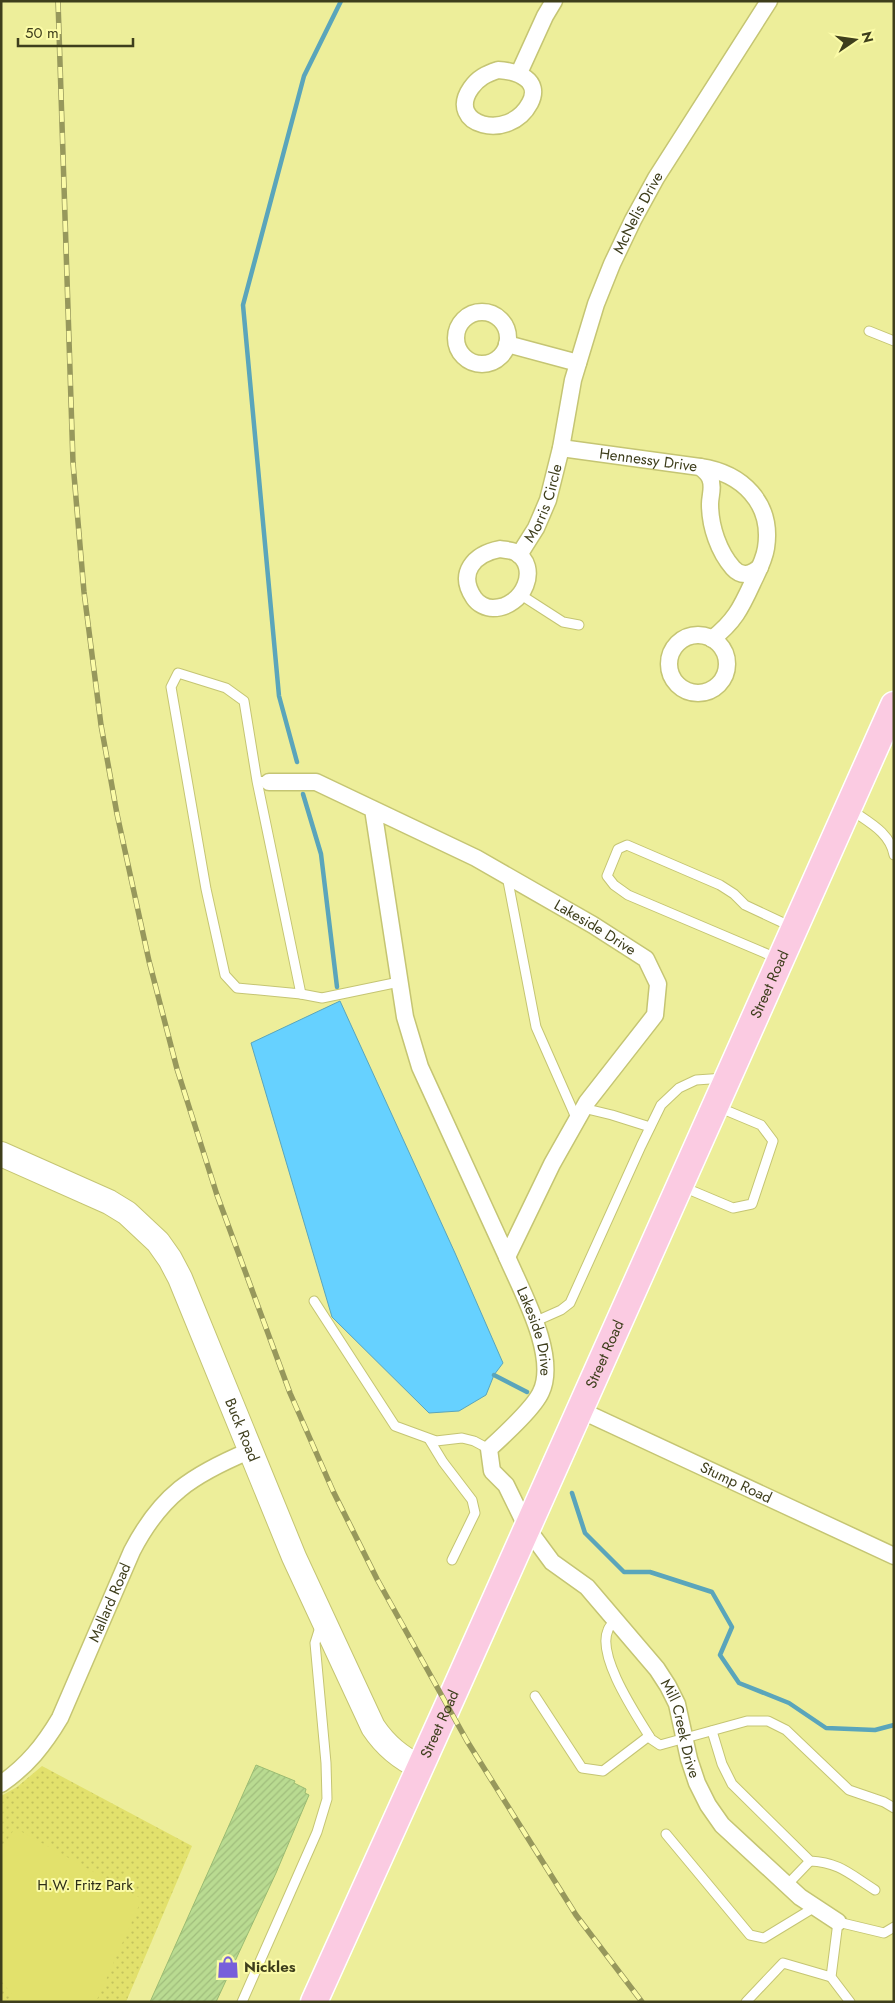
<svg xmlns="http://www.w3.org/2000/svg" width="895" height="2003" viewBox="0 0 895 2003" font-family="Jost,sans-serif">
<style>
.park{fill:url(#park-dots)}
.garden{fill:#e2e16c}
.water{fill:#66d1ff;stroke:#5aa5bb}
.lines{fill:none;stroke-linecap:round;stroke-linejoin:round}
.stream{stroke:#5aa5bb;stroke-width:4.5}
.building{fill:url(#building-hatch);stroke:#9abb72}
.lane-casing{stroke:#c5c573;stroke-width:11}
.street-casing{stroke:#c5c573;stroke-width:19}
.secondary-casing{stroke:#c5c573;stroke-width:26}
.primary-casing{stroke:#fff;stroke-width:29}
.lane{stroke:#fff;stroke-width:9}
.street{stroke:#fff;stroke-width:16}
.secondary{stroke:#fff;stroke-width:24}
.primary{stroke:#fbcbe2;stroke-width:26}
.rail-casing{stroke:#97985c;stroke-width:5.5}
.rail{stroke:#fbfba7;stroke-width:4;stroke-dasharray:11;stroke-linecap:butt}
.labels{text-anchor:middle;stroke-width:4;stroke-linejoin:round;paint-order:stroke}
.street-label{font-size:15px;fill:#3e3e1c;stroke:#fbfba7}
.park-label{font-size:15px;fill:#2c2c17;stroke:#fbfba7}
.poi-label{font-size:15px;font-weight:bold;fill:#3e3e1c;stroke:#fbfba7;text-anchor:start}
</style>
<defs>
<pattern id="park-dots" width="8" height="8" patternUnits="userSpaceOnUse" patternTransform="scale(1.25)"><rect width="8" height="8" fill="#e2e16c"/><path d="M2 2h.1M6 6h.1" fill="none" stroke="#c3c25d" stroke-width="1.8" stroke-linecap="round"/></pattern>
<pattern id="building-hatch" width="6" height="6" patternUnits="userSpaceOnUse" patternTransform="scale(1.25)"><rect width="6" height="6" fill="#b9db91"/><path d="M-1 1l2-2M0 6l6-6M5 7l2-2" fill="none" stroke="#a0bd7c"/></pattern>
</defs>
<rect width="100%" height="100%" fill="#edee9a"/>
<!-- park -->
<polygon class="park" points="42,1766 192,1846 126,2002 1,2002 1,1796 17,1787"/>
<!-- garden -->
<polygon class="garden" points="15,1828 142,1899 96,2002 18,2002 1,1981 1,1849"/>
<!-- water -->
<polygon class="water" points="340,1001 455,1253 503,1363 494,1375 486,1395 459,1411 429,1413 332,1317 251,1043"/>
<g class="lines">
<!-- stream -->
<g class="stream">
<polyline points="297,762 279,696 243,305 304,76 341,1"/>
<polyline points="303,794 321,854 337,987"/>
<polyline points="494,1375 527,1392"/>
<polyline points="572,1493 585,1533 624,1572 650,1572 712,1592 732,1627 720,1655 739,1683 789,1703 826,1728 875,1730 894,1725"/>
</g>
</g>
<!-- building -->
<polygon class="building" points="256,1765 295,1781 294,1783 306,1789 305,1793 309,1795 276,1873 216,2002 150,2002"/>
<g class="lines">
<defs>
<g id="lane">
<polyline points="869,331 894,341"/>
<polyline points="521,595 563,622 579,625"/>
<polyline points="257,781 301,994 237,988 225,975 206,889 171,687 178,673 226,688 244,701 257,781 269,782"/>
<path d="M850,809C868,822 890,832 894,855"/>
<polyline points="507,876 536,1027 577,1120"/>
<polyline points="779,959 628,895 614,885 607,876 618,849 627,845 720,885 734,894 745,905 792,927"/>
<polyline points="301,994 322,998 399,982"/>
<polyline points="583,1108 612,1115 650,1127"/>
<polyline points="683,1187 733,1208 752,1204 773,1141 761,1125 718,1107"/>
<polyline points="314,1301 395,1426 436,1441 462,1438 474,1441 489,1449"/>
<polyline points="534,1322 561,1310 570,1303 641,1146 661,1105 679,1088 696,1080 725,1078"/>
<polyline points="429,1439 443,1462 472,1500 475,1513 452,1560"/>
<path d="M615,1621C613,1624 609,1626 608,1630C596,1656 637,1716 651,1739L660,1745L747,1721H768L786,1730L849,1790L884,1802L894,1808"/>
<polyline points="535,1696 582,1768 603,1771 649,1736"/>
<path d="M712,1731L722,1764L732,1784L810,1861C839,1862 851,1875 875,1890"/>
<polyline points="666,1834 750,1935 764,1938 815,1907"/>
<polyline points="787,1885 810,1861"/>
<polyline points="242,2002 317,1832 327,1799 326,1763 315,1643 321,1624"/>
<polyline points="746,2002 783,1963 831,1977"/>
<polyline points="850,2002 831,1977 838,1922 884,1933 894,1927"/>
</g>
<g id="street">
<path d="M498,70C517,71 542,80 530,103C509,143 445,125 471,88C478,78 486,74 498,70Z"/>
<polyline points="519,73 545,16 554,1"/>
<circle cx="482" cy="338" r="26"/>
<polyline points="507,344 578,363"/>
<path id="s1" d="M561,448L700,467C704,470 708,473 710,478C714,487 710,495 710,504C710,527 719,552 733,568C742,578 752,574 760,567"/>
<path d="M700,467C742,473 773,503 766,548C764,561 757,573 752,584C741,608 734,622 712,639"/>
<path d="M500,549C505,550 510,550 515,552C541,566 524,608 493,608C486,608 478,604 474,598C457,573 474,554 500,549Z"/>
<path id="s2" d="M519,555L536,528L548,500L561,448L573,380L596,304L612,264L633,220L656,178L769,1"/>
<circle cx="698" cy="664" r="29"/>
<path id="s3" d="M269,782H316L476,858L593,925L646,959L658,984L655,1015L587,1102L552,1164L507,1257L420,1067L405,1017L373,809"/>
<path id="s4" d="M507,1257C522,1292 558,1356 541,1392C534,1408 503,1436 489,1449L492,1471L506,1485L527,1528L552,1562L587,1587L657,1669L668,1686L677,1704L689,1759L697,1783L708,1805L722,1825L800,1897L838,1922"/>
<path id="s5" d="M580,1410L894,1556"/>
<path id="s6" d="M1,1784C27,1766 44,1745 60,1718L132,1551C161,1495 192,1475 249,1451"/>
</g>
<g id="secondary">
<path id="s7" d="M1,1154L109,1202L127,1213L158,1242L170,1259L180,1278L294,1557L373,1727C385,1745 400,1758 420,1767"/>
</g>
<g id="primary">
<path id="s8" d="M314,2002L455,1690L894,705"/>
</g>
</defs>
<!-- lane casing -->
<use href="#lane" class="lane-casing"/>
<!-- street casing -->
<use href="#street" class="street-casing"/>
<!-- secondary casing -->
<use href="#secondary" class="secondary-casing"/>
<!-- primary casing -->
<use href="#primary" class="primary-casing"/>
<!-- lane -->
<use href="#lane" class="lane"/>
<!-- street -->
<use href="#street" class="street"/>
<!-- secondary -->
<use href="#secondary" class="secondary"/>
<!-- primary -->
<use href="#primary" class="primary"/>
<defs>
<polyline id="rail" points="58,1 73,463 84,592 101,725 117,814 149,961 177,1069 217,1195 290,1393 333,1491 377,1579 467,1741 576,1915 642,2002"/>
</defs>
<!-- rail casing -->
<use href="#rail" class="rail-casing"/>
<!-- rail -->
<use href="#rail" class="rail"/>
</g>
<!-- icons -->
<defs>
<symbol id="shop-bare" viewBox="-9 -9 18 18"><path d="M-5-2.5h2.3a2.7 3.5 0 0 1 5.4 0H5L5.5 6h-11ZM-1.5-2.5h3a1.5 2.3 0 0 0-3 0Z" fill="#7860da" stroke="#fbfba7" stroke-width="2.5" paint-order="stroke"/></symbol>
</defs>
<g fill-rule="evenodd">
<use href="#shop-bare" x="212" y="1951" width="32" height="32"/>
</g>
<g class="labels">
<!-- street labels -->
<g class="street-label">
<text dy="5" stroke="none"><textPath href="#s2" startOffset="365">McNelis Drive</textPath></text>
<text dy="5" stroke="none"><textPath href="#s1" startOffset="88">Hennessy Drive</textPath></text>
<text dy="5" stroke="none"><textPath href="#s2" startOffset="58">Morris Circle</textPath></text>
<text dy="5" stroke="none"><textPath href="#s3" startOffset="362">Lakeside Drive</textPath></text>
<text dy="5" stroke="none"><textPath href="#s8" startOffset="1115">Street Road</textPath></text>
<text dy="5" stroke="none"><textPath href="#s4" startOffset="80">Lakeside Drive</textPath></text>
<text dy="5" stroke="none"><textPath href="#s8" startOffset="710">Street Road</textPath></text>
<text dy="5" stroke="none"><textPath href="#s7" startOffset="388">Buck Road</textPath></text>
<text dy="5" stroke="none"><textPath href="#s5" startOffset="172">Stump Road</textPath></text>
<text dy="5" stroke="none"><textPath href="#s6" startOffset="215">Mallard Road</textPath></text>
<text dy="5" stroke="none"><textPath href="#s8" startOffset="305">Street Road</textPath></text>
<text dy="5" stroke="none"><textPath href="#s4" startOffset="568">Mill Creek Drive</textPath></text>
</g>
<!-- park labels -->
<g class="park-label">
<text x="85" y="1890">H.W. Fritz Park</text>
</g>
<!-- poi labels -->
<g class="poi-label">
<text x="244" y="1972">Nickles</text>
</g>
</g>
<!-- border -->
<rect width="895" height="2003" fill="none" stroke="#3e3e1c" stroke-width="5"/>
<!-- north arrow -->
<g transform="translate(855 40) rotate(77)" stroke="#fbfba7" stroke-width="4" paint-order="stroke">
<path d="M0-4L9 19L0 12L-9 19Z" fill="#3e3e1c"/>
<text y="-8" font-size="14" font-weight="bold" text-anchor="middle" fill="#3e3e1c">N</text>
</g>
<!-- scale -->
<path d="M18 38v8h115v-8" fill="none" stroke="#3e3e1c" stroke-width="2.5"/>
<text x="25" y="38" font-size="15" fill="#3e3e1c" stroke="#fbfba7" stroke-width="4" paint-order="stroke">50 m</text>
</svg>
